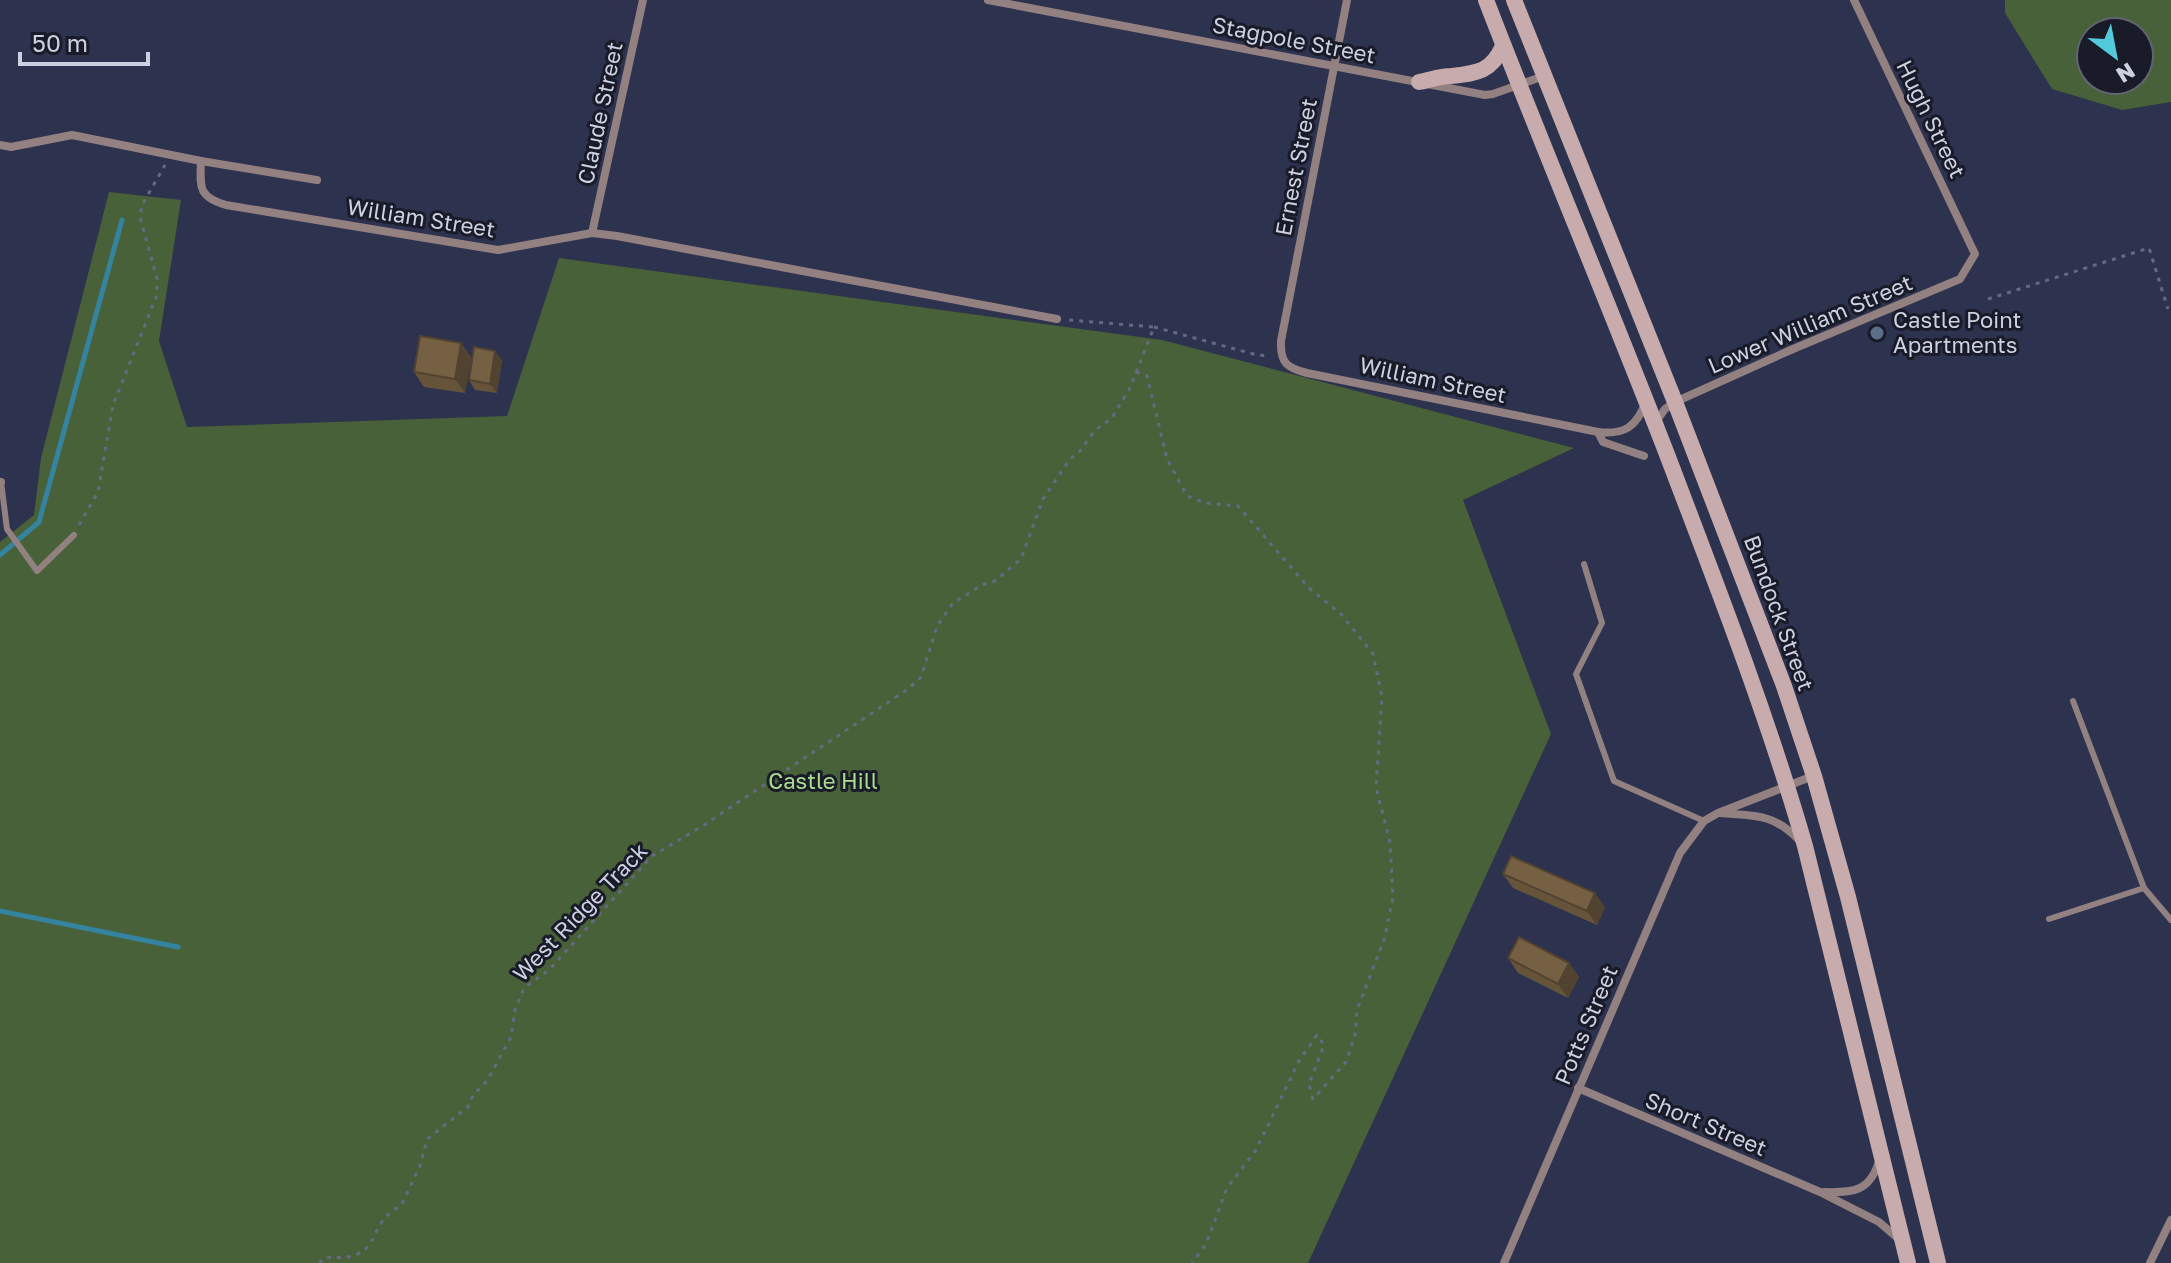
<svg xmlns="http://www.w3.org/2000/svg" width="2171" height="1263" viewBox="0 0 2171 1263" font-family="'Golos Text',sans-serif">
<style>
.green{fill:#486139;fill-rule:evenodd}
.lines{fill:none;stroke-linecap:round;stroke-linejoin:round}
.stream{stroke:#34839f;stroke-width:5}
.path{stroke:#656a82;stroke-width:3;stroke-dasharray:4 6;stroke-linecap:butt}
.lane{stroke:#938081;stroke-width:6}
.street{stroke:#938081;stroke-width:8}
.secondary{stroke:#c8abac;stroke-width:16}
.wall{fill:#65533a}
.shaded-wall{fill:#524330}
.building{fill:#756044;stroke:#524330;stroke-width:2}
.service-dot{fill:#5c6f8a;stroke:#191b28;stroke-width:3}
.labels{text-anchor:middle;stroke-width:6;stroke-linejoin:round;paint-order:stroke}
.street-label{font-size:22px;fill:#ccd1e2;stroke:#191b28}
.poi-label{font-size:22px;fill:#ccd1e2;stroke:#191b28;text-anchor:start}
.park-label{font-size:22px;fill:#aadd8e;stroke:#191b28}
</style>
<rect width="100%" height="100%" fill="#2d324e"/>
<!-- green -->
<g class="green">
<path d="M2005,0H2171V102L2122,110L2052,89L2005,13ZM2139,32V80H2091V32Z"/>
<polygon points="109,192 181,200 159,341 187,427 507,416 559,258 1162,340 1574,448 1463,500 1551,734 1308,1263 0,1263 0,542 34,515 41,458"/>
</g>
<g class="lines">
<!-- stream -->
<g class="stream">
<polyline points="0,555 39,522 122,220"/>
<polyline points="0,911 178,947"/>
</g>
<!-- path -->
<g class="path">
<polyline points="1988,299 2149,248 2168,309"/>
<polyline points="1154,327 1257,355 1270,356"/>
<polyline points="1136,372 1147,376 1167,459 1187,496 1206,503 1238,506 1309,588 1341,614 1373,654 1382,697 1376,787 1390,842 1393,898 1384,940 1357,1010 1355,1035 1346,1062 1313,1099 1309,1084 1324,1045 1317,1035 1299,1061 1256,1150 1227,1188 1206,1244 1192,1263"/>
<polyline points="79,525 98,492 113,405 157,295 157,279 140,217 142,205 165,165"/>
<path d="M319,1263L326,1257C386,1263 363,1224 401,1206L420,1166L427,1139L468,1107L473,1095L487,1081L511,1037L515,1010L524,988L549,970L652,856L701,827L908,689L921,677L937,626L953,603L982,585L995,581L1021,559L1043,499L1070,459L1080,451L1095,430L1111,419L1129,390L1154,327L1069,320"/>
</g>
<!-- lane -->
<g class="lane">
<polyline points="1,482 7,529 37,571 74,535"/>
<polyline points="1584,564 1602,623 1576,674 1614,781 1704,821"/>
<polyline points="2073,701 2144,888 2171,920"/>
<polyline points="2049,919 2144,888"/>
</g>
<!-- street -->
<g class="street">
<polyline points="988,0 1485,95 1493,94 1544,76"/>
<path d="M1347,0L1281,341C1280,363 1287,368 1307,373L1598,432L1603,442L1644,456"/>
<path d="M0,145L11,147L72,135L201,161C200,187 198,197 226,205L498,250L592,233L617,236L1057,319"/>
<polyline points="201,161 317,180"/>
<polyline points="592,233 643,0"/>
<polyline points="1655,423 1665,409 1675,402 1793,349 1960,279 1975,254 1854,0"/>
<path d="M1598,432C1625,435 1636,427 1646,402"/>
<polyline points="0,482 1,482"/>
<path d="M1720,813C1755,816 1773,813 1799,840"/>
<polyline points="1578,1088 1820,1192 1879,1222 1900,1240"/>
<path d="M1824,1192C1852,1193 1870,1192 1879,1161"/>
<polyline points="1504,1263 1680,853 1704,821 1718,813 1813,776"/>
<polyline points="2150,1263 2171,1220"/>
</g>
<!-- secondary -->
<g class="secondary">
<path d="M1486,0C1545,153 1609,304 1668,457C1717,586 1767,714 1805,846L1908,1263"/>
<polyline points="1514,0 1675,402 1784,686 1814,776 1848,897 1938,1263"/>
<path d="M1419,82C1430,80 1440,76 1451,76C1478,73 1491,72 1503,46"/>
</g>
</g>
<!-- wall -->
<g class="wall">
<polygon points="461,343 471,357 465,393 424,387 414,372"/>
<polygon points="502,360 497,393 475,390 469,380"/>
<polygon points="1503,874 1605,907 1597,925 1513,888"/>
<polygon points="1508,958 1569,963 1579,977 1568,998 1518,973"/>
</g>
<!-- shaded-wall -->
<g class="shaded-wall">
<polygon points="461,343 471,357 465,393 455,379"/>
<polygon points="495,351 502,360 497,393 490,384"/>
<polygon points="1595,893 1605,907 1597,925 1587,911"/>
<polygon points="1569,963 1579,977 1568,998 1558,984"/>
</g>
<!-- building -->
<g class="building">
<polygon points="420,336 461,343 455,379 414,372"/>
<polygon points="474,347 495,351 490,384 469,380"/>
<polygon points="1511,856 1595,893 1587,911 1503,874"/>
<polygon points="1519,937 1569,963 1558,984 1508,958"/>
</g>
<!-- markers -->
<circle class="service-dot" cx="1877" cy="333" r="8"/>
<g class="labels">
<!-- street labels -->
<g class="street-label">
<text transform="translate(1294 40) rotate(11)" y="8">Stagpole Street</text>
<text transform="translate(600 113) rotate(-78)" y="8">Claude Street</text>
<text transform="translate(1931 119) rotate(64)" y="8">Hugh Street</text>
<text transform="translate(1296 167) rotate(-79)" y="8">Ernest Street</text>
<text transform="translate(421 218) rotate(9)" y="8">William Street</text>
<text transform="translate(1810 324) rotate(-23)" y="8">Lower William Street</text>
<text transform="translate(1433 380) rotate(12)" y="8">William Street</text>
<text transform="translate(1779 613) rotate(70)" y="8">Bundock Street</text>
<text transform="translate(580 912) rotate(-46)" y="8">West Ridge Track</text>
<text transform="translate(1586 1025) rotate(-67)" y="8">Potts Street</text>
<text transform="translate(1706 1124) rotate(23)" y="8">Short Street</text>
</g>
<!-- poi labels -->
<g class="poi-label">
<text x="1893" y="328">Castle Point<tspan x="1893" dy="25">Apartments</tspan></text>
</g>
<!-- park labels -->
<g class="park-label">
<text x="823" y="789">Castle Hill</text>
</g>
</g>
<!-- north arrow -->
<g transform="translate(2115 56) rotate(148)"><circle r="38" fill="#191b28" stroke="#616472" stroke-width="2"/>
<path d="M0-6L14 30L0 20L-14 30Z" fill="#53cadc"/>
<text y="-12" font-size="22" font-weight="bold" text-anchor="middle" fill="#ccd1e2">N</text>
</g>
<!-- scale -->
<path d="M20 52v12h128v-12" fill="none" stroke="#ccd1e2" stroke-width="4"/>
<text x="32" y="52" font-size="24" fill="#ccd1e2" stroke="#191b28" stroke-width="6" paint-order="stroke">50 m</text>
</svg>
